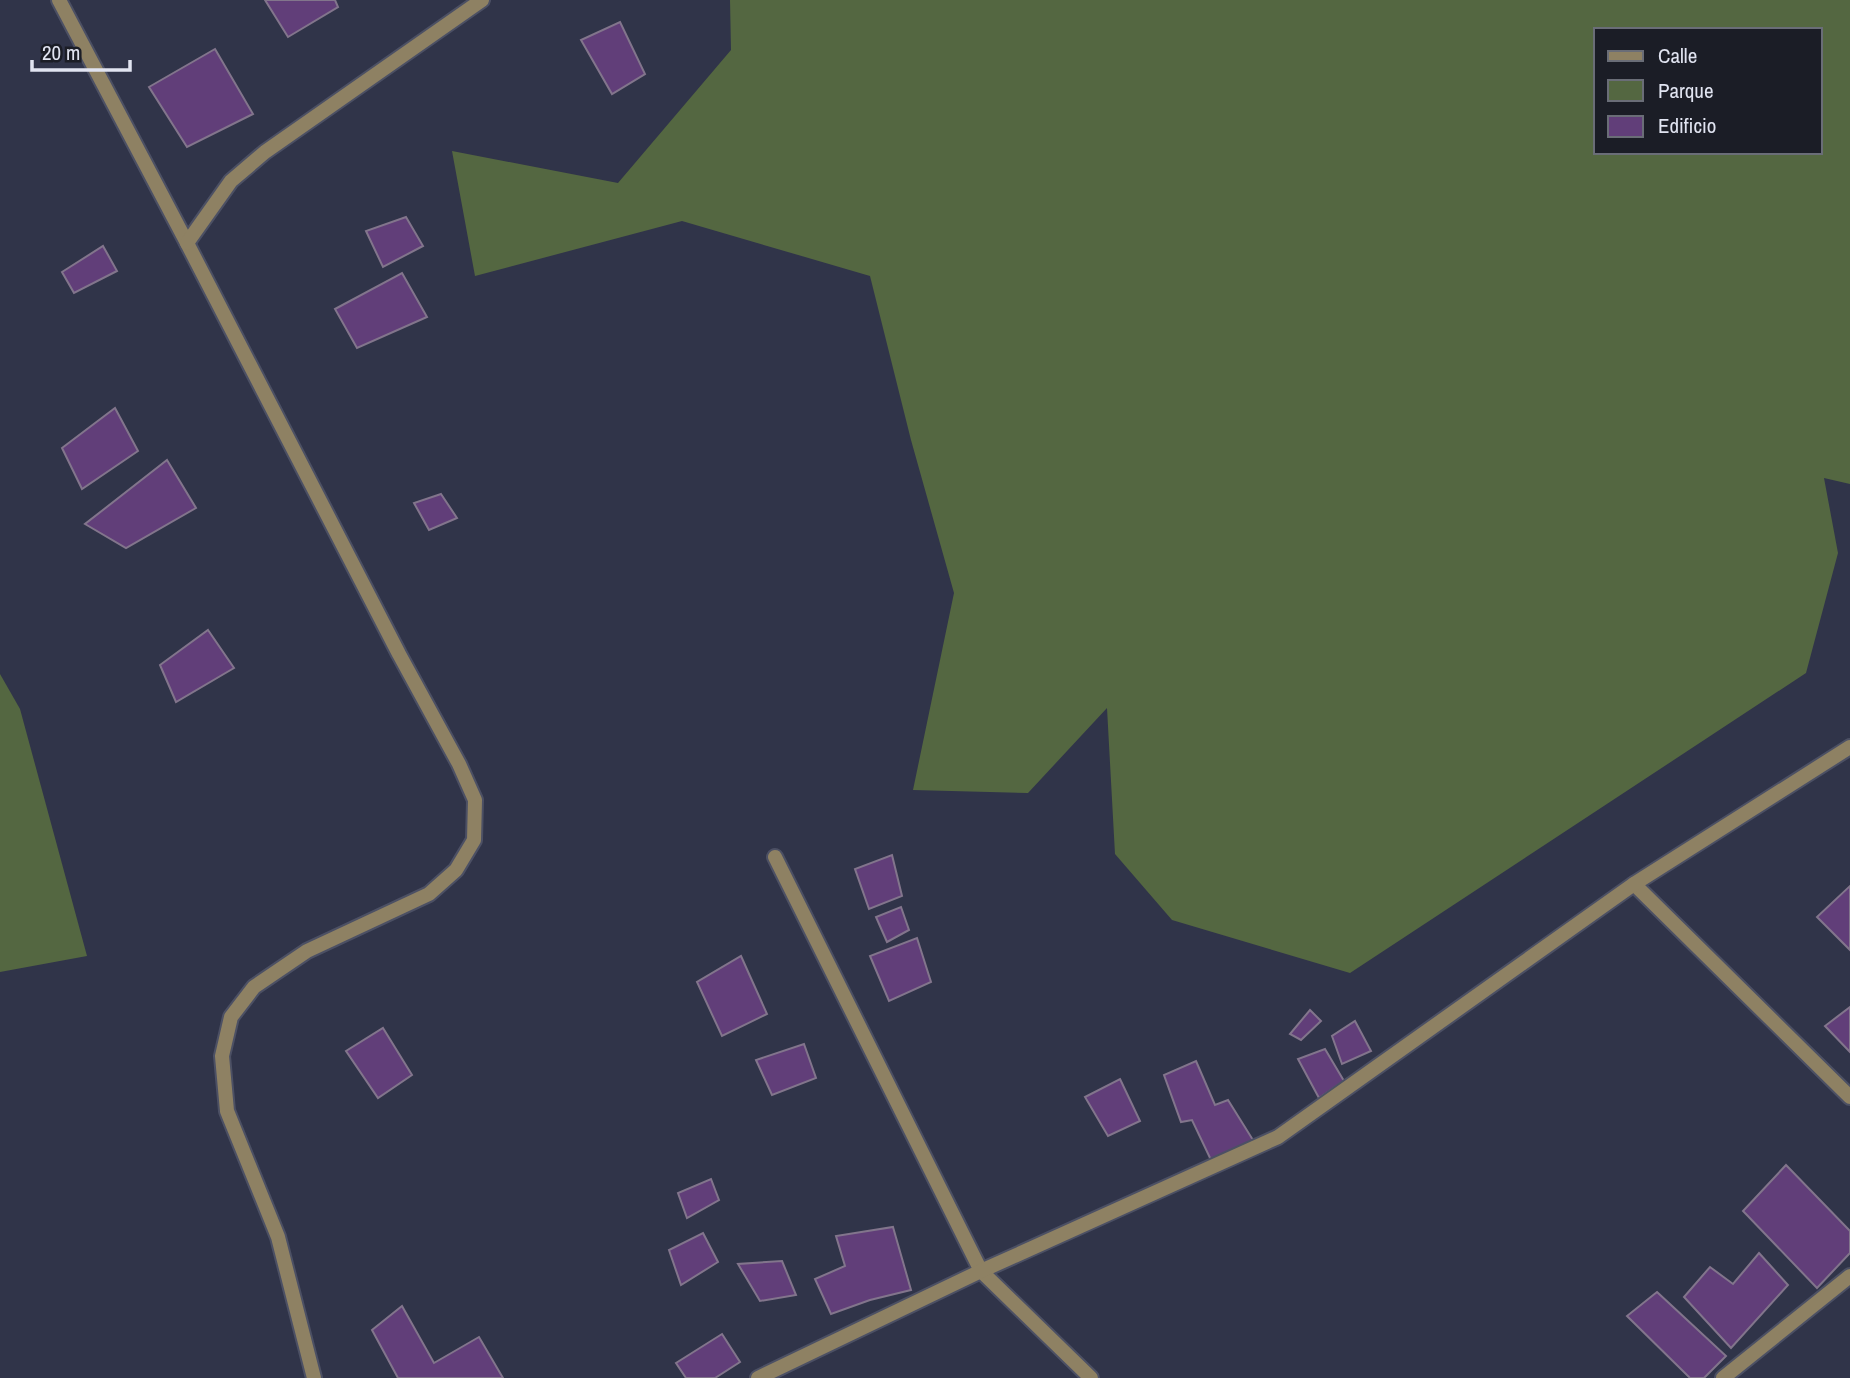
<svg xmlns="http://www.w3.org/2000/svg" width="1850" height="1378" viewBox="0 0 1850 1378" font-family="'Archivo Narrow',sans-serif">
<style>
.green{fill:#546741;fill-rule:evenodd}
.building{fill:#613e79;stroke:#82758c;stroke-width:2}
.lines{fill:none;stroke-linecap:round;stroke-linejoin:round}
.street-casing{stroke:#4c5064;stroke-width:18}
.street{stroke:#8e8163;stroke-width:14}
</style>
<rect width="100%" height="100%" fill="#303449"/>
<!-- green -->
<g class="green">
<path d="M730,0H1850V484L1824,478L1838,553L1806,673L1350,973L1172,920L1115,854L1107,708L1028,793L913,790L954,593L911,440L870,276L682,221L475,276L452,151L618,183L731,50ZM1596,30H1820V152H1596Z"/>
<polygon points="0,674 20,709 87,956 0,972"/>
</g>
<!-- building -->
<g class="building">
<polygon points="265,0 335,0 338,7 288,37"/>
<polygon points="620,22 645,74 612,94 581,40"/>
<polygon points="215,49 253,114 187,147 149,87"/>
<polygon points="406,217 423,246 383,267 366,231"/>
<polygon points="103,246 117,271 74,293 62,272"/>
<polygon points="402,273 427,317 357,348 335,309"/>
<polygon points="115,408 138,451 82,489 62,448"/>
<polygon points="167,460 196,508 126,548 85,524"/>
<polygon points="441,494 457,518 429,530 414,503"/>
<polygon points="208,630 234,668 176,702 160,665"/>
<polygon points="892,855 902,896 869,909 855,869"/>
<polygon points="1850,886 1850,950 1817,917"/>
<polygon points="901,907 909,930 887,942 876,917"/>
<polygon points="917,938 931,982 889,1001 870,956"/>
<polygon points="741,956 767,1014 722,1036 697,982"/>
<polygon points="1850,1007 1850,1052 1825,1026"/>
<polygon points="1310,1010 1321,1021 1301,1040 1290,1034"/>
<polygon points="1355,1021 1371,1051 1342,1064 1332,1036"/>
<polygon points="383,1028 412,1075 378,1098 346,1051"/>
<polygon points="804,1044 816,1078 772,1095 756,1060"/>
<polygon points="1325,1049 1344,1081 1319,1098 1298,1059"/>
<polygon points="1196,1061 1215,1105 1228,1100 1253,1140 1212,1162 1192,1120 1181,1122 1164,1075"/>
<polygon points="1120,1079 1140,1121 1108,1136 1085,1097"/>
<polygon points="1786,1165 1850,1231 1850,1253 1817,1288 1743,1211"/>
<polygon points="711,1179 719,1200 687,1218 678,1193"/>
<polygon points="893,1227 911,1290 870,1300 831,1314 815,1279 845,1266 836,1236"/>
<polygon points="703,1233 718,1262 681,1285 669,1250"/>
<polygon points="1759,1253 1788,1285 1731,1348 1684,1297 1710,1267 1733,1284"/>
<polygon points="782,1261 796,1295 760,1301 738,1264"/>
<polygon points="1657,1292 1726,1356 1704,1378 1690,1378 1627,1316"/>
<polygon points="402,1306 434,1363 479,1337 503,1378 398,1378 372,1330"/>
<polygon points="722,1334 740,1362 715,1378 686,1378 676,1363"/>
</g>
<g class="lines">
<defs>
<g id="street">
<polyline points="59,0 187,243 399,654 459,764 475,800 474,840 456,870 429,894 307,951 254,987 231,1017 222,1056 227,1111 278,1237 314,1378"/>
<polyline points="187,243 231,181 265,152 482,0"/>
<polyline points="775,857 981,1271 1091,1378"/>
<polyline points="1634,884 1850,1097"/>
<polyline points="758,1378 981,1271 1278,1137 1634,884 1850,747"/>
<polyline points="1723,1378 1850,1276"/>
</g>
</defs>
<!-- street casing -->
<use href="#street" class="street-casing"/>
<!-- street -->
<use href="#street" class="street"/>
</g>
<!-- legend -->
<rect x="1594" y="28" width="228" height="126" fill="#1b1d26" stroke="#6a6d77" stroke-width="2"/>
<rect x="1608" y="51" width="35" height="10" fill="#8e8163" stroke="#6a6d77" stroke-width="2"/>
<text x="1658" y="63" font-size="21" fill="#e1e4f1">Calle</text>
<rect x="1608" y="80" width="35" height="21" fill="#546741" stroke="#6a6d77" stroke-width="2"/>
<text x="1658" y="98" font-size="21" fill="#e1e4f1">Parque</text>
<rect x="1608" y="116" width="35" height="21" fill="#613e79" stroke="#6a6d77" stroke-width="2"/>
<text x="1658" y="133" font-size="21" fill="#e1e4f1">Edificio</text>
<!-- scale -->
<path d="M32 60v10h98v-10" fill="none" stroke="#e1e4f1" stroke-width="3.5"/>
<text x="42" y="60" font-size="21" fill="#e1e4f1" stroke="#1b1d26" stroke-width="5" paint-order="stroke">20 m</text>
</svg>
